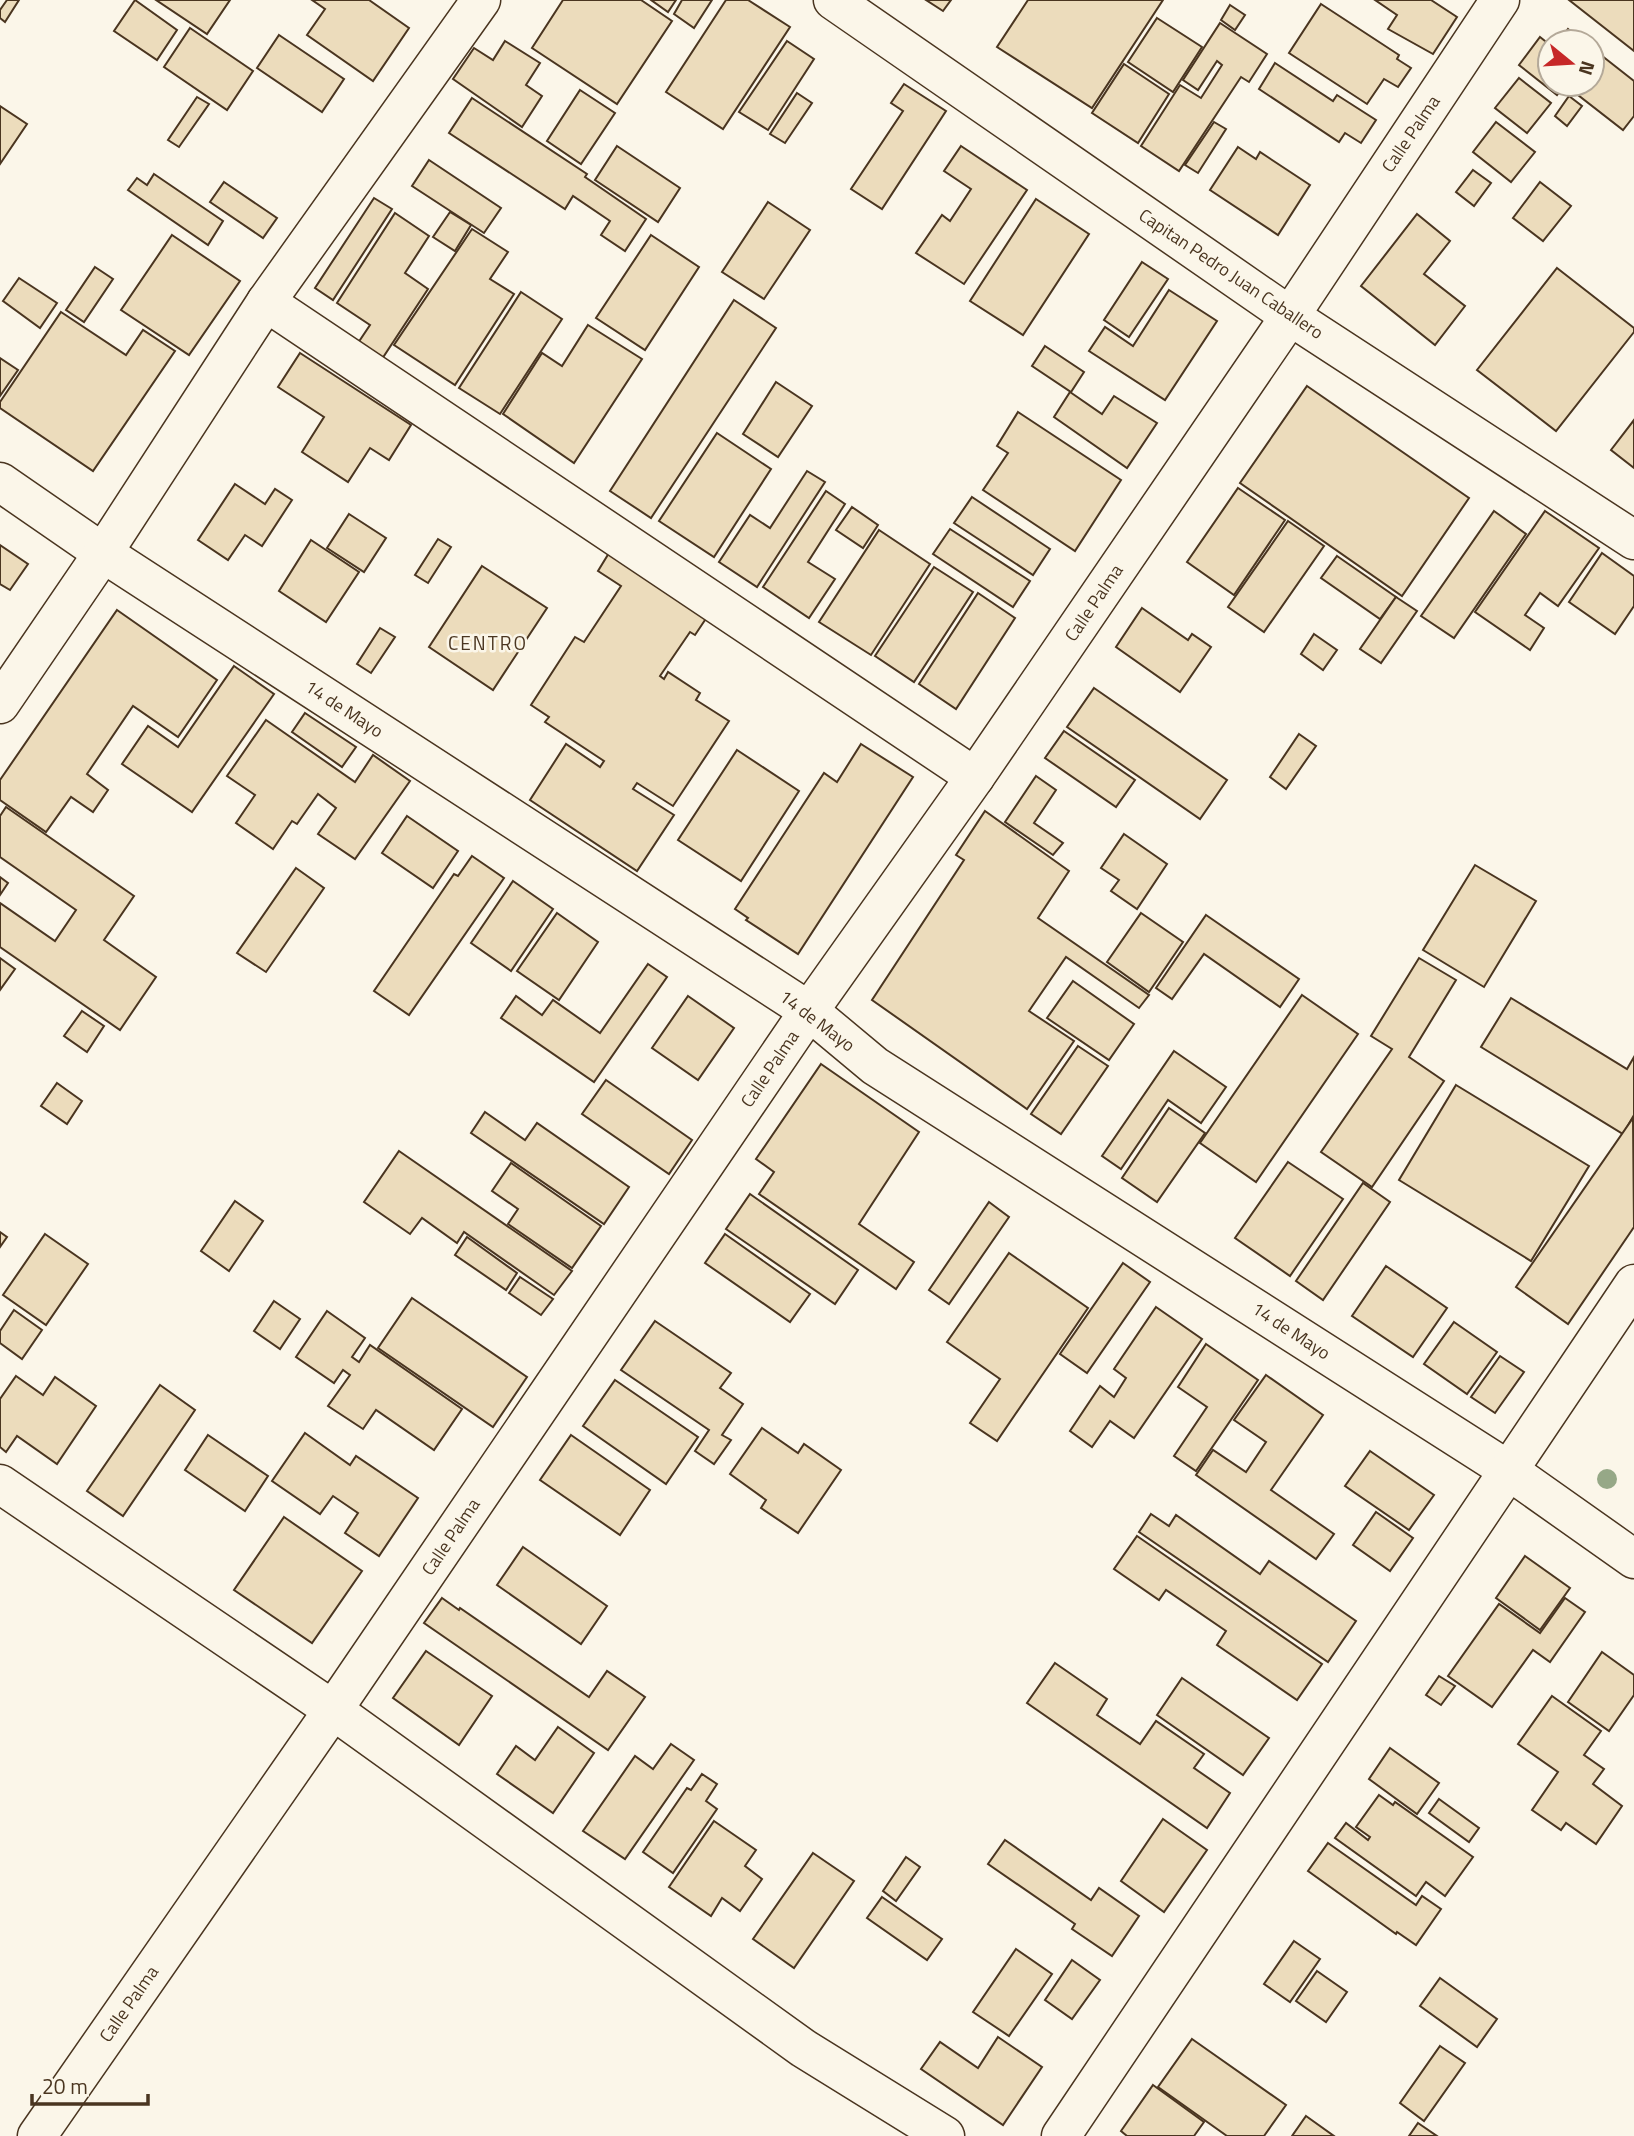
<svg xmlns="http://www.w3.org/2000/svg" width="1634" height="2136" viewBox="0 0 1634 2136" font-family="'Titillium Web',sans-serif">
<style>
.building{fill:#ecdcbc;stroke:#4a3520;stroke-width:2}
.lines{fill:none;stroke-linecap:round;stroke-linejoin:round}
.minor-casing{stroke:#4a3520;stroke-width:41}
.major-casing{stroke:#4a3520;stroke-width:41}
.minor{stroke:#fbf6e9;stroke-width:38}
.major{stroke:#fbf6e9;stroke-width:38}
.tree{fill:#96a887}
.labels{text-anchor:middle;stroke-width:5;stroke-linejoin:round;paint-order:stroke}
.street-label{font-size:18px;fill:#4a3520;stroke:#fbf6e9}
.neighbourhood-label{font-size:19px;letter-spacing:2px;fill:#4a3520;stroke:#fbf6e9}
</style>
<rect width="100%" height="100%" fill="#fbf6e9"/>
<!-- building -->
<g class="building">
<polygon points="7,0 19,0 5,22 0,18 0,10"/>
<polygon points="135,0 177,30 157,60 114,31"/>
<polygon points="156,0 230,0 207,34"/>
<polygon points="312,0 369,0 409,28 373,81 307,35 325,9"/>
<polygon points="563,0 641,0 672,21 617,104 532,48"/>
<polygon points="651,0 676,0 668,12"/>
<polygon points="682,0 712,0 694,28 674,14"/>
<polygon points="726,0 748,0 790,27 723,129 666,92"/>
<polygon points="926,0 951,0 943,11"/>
<polygon points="1028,0 1163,0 1092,108 997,47"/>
<polygon points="1375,0 1431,0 1457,17 1433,54 1388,29 1397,15"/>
<polygon points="1569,0 1634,0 1634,51"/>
<polygon points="1321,4 1399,55 1397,59 1411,68 1398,87 1384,79 1367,104 1289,53"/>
<polygon points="1230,5 1245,15 1235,30 1221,20"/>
<polygon points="1157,18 1202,47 1173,92 1128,62"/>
<polygon points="1220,23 1267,54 1249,82 1241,77 1179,171 1141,146 1180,85 1201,98 1222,65 1217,61 1198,90 1183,80"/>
<polygon points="190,28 253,71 227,110 164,67"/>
<polygon points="1568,29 1584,42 1558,42"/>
<polygon points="279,35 344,79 322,112 257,68"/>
<polygon points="1540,37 1550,45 1550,84 1592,84 1592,48 1634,81 1634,116 1623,130 1565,85 1557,95 1519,65"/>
<polygon points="505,41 540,63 526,85 542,96 522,127 453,79 474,48 493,60"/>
<polygon points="787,41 814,59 768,130 739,112"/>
<polygon points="1275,63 1333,101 1337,95 1376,120 1361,143 1345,133 1339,142 1259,89"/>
<polygon points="1124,64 1169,94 1138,143 1092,113"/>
<polygon points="1519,78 1551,103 1527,133 1495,108"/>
<polygon points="904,84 946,111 882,209 851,189 903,111 891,103"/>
<polygon points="580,90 615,113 581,164 547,141"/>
<polygon points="797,93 812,103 785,143 770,134"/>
<polygon points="1569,96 1582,106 1567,126 1555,116"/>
<polygon points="197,97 209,104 179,147 168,140"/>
<polygon points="472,98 587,174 585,177 646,219 625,251 601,235 610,221 573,196 565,209 449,133"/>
<polygon points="0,106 27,124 0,164"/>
<polygon points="1214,122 1226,129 1198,173 1185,165"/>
<polygon points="1496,122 1535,152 1511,182 1473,152"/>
<polygon points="617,146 680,188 658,222 595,180"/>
<polygon points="961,146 1027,190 964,284 916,253 942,215 950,221 971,189 944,171"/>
<polygon points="1238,147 1256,159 1260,152 1310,185 1278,235 1210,190"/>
<polygon points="429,160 501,208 484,233 412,186"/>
<polygon points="1473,170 1491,183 1474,206 1456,192"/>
<polygon points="154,174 223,221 208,245 128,190 137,178 147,185"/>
<polygon points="224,182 277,218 263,238 210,202"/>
<polygon points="1540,182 1571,206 1543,241 1513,218"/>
<polygon points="374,198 392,209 333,300 315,288"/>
<polygon points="1036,199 1089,234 1023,335 970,301"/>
<polygon points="768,202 810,230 764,299 722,272"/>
<polygon points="450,212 471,225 455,251 433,237"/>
<polygon points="395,213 429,236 405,273 428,289 378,365 354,349 370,325 337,303"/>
<polygon points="1417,214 1450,241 1424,274 1465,306 1435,345 1361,286"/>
<polygon points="472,229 508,252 490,279 514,294 455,385 394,345"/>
<polygon points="172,235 240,281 189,355 121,310"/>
<polygon points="651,235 699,267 645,350 596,318"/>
<polygon points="1142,262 1168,279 1129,337 1104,320"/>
<polygon points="95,267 113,279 84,322 66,310"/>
<polygon points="1557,268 1634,328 1634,332 1556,431 1477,370"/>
<polygon points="19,278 57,303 40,328 3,301"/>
<polygon points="1169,290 1217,321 1165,400 1089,351 1105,327 1133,346"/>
<polygon points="521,292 562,319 500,414 459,388"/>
<polygon points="734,300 776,328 651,518 610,491"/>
<polygon points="61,312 126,355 143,330 175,351 93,471 0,408 0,402"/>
<polygon points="588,325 642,359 574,463 503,414 542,353 562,366"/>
<polygon points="1045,346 1084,372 1071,392 1032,366"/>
<polygon points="300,353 411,425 389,460 370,448 348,482 302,452 324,417 278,387"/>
<polygon points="0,358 18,370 0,396"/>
<polygon points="776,382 812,406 778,457 743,434"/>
<polygon points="1307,386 1469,498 1402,596 1240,483"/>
<polygon points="1070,392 1102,414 1114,396 1157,423 1127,468 1054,417"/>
<polygon points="1018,412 1121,480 1075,551 983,490 1008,453 997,446"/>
<polygon points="1634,420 1634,468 1611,450"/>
<polygon points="717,433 771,469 714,557 659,521"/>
<polygon points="807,471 825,482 757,587 719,562 750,515 770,528"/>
<polygon points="235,484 265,504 275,489 292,500 262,546 245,535 228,560 198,540"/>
<polygon points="1238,488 1285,520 1234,595 1187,562"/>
<polygon points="826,491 845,504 808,562 835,579 809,618 763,587"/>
<polygon points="972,497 1050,549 1033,575 954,523"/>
<polygon points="852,507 878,525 863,548 836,530"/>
<polygon points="1494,511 1526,534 1454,638 1421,616"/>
<polygon points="1545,511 1599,548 1558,606 1540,593 1525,615 1544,628 1530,650 1475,612"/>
<polygon points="349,514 386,538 364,572 327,548"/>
<polygon points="1288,521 1324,546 1264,632 1228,607"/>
<polygon points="950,529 1030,581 1013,607 933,554"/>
<polygon points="879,530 930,564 871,655 819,622"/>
<polygon points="438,539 451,547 428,583 415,575"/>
<polygon points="311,540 359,572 326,622 279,591"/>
<polygon points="0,545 28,564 10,590 0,584"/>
<polygon points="609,553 707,617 695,635 690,632 660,676 664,679 668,672 700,693 696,700 729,721 673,806 637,783 633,789 674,815 637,871 530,800 566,744 600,767 604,761 545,722 549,717 531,705 575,637 584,642 621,586 598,571"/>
<polygon points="1602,553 1634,576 1634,606 1615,634 1569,602"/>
<polygon points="1337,556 1396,597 1380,619 1321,578"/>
<polygon points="482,566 547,608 493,690 429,647"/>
<polygon points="934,567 973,592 914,682 875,656"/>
<polygon points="978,593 1015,618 956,709 919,684"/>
<polygon points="1396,597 1417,611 1381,663 1360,649"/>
<polygon points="1142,608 1188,640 1192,634 1211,647 1180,692 1116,647"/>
<polygon points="117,610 217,680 178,737 133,706 87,774 108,790 93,812 71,797 46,832 0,800 0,780"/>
<polygon points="380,628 395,637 371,673 357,664"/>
<polygon points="1314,634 1337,650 1323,670 1301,654"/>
<polygon points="234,666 274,694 192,812 122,764 148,726 178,747"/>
<polygon points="1094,688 1227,780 1200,819 1067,727"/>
<polygon points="305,713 356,747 342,767 292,732"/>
<polygon points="266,720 355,782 373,755 410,781 355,859 318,834 336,808 318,794 297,824 292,821 273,849 236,823 255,795 227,776"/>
<polygon points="1064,731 1135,780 1116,807 1045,758"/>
<polygon points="1299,734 1316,746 1286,789 1270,777"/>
<polygon points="861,744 913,777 798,954 746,920 748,918 735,909 824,773 837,782"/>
<polygon points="737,750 799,791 741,881 678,840"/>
<polygon points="1036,776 1056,790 1034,823 1063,843 1053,855 1005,822"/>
<polygon points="6,807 134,896 104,940 156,977 120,1030 0,947 0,903 55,941 76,910 0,857 0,816"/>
<polygon points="985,811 1069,871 1038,918 1149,995 1139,1008 1066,957 1029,1011 1074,1041 1027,1109 872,1000 964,860 956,855"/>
<polygon points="407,816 458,851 433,888 382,853"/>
<polygon points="1124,834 1167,864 1137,909 1111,891 1119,880 1101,868"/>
<polygon points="472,856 504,878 409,1015 374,991 454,874 458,876"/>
<polygon points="1475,865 1536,901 1484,987 1423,950"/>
<polygon points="296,868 324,888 266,972 237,953"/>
<polygon points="0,877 8,883 0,895"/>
<polygon points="513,881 553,909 511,971 471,943"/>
<polygon points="557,913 598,942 559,1000 517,971"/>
<polygon points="1141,913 1183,942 1149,992 1107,962"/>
<polygon points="1206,915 1299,979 1280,1007 1204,954 1172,999 1156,988"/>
<polygon points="0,958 15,969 0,990"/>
<polygon points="1419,958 1456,980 1409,1057 1444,1081 1372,1187 1321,1152 1392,1049 1371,1036"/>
<polygon points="648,964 667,977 594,1082 501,1018 516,996 542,1015 553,1000 600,1033"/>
<polygon points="1073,981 1134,1024 1109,1060 1047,1018"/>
<polygon points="1302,995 1358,1034 1256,1182 1200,1143"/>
<polygon points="688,996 734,1028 698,1080 652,1048"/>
<polygon points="1511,998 1627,1069 1634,1057 1634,1115 1623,1134 1481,1047"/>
<polygon points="82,1011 104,1026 87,1052 64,1036"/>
<polygon points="1078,1046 1108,1066 1061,1134 1031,1114"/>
<polygon points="1174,1051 1226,1087 1201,1123 1168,1100 1121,1169 1102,1156"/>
<polygon points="821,1064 919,1132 859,1224 914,1262 896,1289 759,1194 774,1172 756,1159"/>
<polygon points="606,1080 692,1140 669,1174 582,1114"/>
<polygon points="57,1083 82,1101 67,1124 41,1106"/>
<polygon points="1456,1085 1589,1166 1531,1261 1399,1180"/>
<polygon points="1169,1108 1205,1133 1157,1202 1122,1178"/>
<polygon points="485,1112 525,1140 537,1123 629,1187 604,1224 471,1133"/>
<polygon points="1633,1118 1634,1227 1568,1324 1516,1287"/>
<polygon points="399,1151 572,1271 554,1295 464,1232 457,1243 422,1218 410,1234 364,1202"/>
<polygon points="1288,1162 1343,1199 1290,1276 1235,1238"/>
<polygon points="511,1163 601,1226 572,1268 508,1224 518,1209 492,1191"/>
<polygon points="1363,1183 1390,1202 1323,1300 1296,1281"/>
<polygon points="750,1194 858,1270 835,1304 726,1229"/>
<polygon points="235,1201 263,1221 229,1271 201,1251"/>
<polygon points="989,1202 1009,1217 949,1304 929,1290"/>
<polygon points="0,1232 7,1237 0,1247"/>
<polygon points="45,1234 88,1264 46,1325 3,1295"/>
<polygon points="725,1234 810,1294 790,1322 705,1263"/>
<polygon points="467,1237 517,1273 506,1290 455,1255"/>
<polygon points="1009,1253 1088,1308 997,1441 970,1423 1000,1379 947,1342"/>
<polygon points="1123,1263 1150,1282 1087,1373 1060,1354"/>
<polygon points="1386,1266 1447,1308 1413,1357 1352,1316"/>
<polygon points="520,1277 553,1299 541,1315 509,1293"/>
<polygon points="412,1298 527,1377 493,1427 378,1348"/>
<polygon points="274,1301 300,1319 280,1349 254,1331"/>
<polygon points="1156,1307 1202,1339 1134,1438 1110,1421 1092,1447 1070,1431 1100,1386 1114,1397 1126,1378 1114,1369"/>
<polygon points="14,1310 42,1330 22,1359 0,1343 0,1331"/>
<polygon points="327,1311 365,1338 352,1357 359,1362 370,1345 462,1409 434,1450 376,1410 363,1429 328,1406 350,1375 343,1370 334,1383 296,1357"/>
<polygon points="655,1321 731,1373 720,1388 743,1404 722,1435 731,1440 714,1464 695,1451 709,1430 621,1370"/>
<polygon points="1454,1322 1497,1352 1467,1394 1424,1364"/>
<polygon points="1206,1344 1258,1380 1196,1471 1174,1456 1207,1407 1178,1387"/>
<polygon points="1500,1356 1524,1372 1495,1413 1471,1397"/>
<polygon points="1266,1375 1323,1415 1271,1490 1334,1534 1316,1559 1196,1475 1213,1450 1246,1472 1266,1442 1234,1420"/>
<polygon points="16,1376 43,1395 55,1377 96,1406 57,1464 17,1436 6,1452 0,1447 0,1399"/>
<polygon points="615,1380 698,1437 666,1484 583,1426"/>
<polygon points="160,1385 195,1410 123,1516 87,1491"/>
<polygon points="762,1428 798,1453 804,1444 841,1470 798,1533 761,1508 766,1500 730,1474"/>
<polygon points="305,1433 350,1465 356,1456 418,1498 379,1556 345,1533 358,1513 333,1496 320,1514 272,1481"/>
<polygon points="208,1435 268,1476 245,1511 185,1470"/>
<polygon points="571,1435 650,1490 620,1535 540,1480"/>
<polygon points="1370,1451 1434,1495 1409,1530 1345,1486"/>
<polygon points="1376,1512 1413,1538 1390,1571 1353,1545"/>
<polygon points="1151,1514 1169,1526 1176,1515 1260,1574 1269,1561 1356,1621 1328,1662 1139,1532"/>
<polygon points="284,1517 362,1571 312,1643 234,1590"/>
<polygon points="1137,1536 1322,1664 1297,1700 1217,1645 1226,1631 1166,1590 1159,1600 1114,1569"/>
<polygon points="523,1547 607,1606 581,1644 497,1585"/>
<polygon points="1525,1556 1570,1588 1540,1630 1496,1598"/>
<polygon points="442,1598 459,1610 460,1608 589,1697 607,1671 645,1697 608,1750 424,1623"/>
<polygon points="1565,1598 1585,1612 1550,1662 1533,1650 1492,1707 1448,1676 1499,1604 1540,1633"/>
<polygon points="426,1651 492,1696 459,1745 393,1698"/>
<polygon points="1602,1652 1634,1675 1634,1695 1609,1731 1568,1702"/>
<polygon points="1055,1663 1107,1699 1097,1715 1140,1744 1156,1721 1204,1754 1194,1768 1230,1793 1207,1828 1027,1703"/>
<polygon points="1439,1676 1455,1686 1441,1705 1426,1695"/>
<polygon points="1182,1678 1269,1738 1243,1775 1157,1715"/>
<polygon points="1552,1696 1601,1731 1584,1755 1604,1769 1593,1784 1622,1806 1596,1844 1566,1823 1561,1830 1532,1810 1558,1772 1518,1744"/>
<polygon points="558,1727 594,1753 553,1813 497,1774 516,1746 535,1760"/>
<polygon points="671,1744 694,1760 625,1859 583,1831 635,1756 653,1769"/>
<polygon points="1390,1748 1439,1783 1417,1814 1369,1779"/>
<polygon points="702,1774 717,1784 706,1801 717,1809 673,1873 643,1852 687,1788 691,1790"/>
<polygon points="1379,1795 1393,1805 1395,1802 1473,1857 1445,1896 1426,1882 1416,1896 1335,1838 1346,1823 1368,1840 1370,1837 1356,1827"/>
<polygon points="1439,1799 1479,1828 1469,1842 1429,1813"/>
<polygon points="1163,1819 1207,1850 1164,1912 1121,1881"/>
<polygon points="714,1821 756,1850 745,1866 762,1879 740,1911 722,1898 711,1916 669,1887"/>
<polygon points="1005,1840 1091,1900 1099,1888 1139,1916 1112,1956 1072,1929 1075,1924 988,1864"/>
<polygon points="1328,1843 1416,1905 1422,1896 1441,1909 1416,1945 1397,1932 1396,1934 1308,1871"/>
<polygon points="813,1853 854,1881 794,1968 753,1939"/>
<polygon points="906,1857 920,1867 896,1901 883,1891"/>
<polygon points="882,1897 942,1939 927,1960 867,1918"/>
<polygon points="1294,1941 1320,1959 1290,2002 1264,1984"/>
<polygon points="1016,1949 1052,1974 1009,2036 973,2012"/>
<polygon points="1072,1960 1100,1980 1072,2019 1045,2000"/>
<polygon points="1317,1971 1347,1992 1326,2022 1296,2001"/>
<polygon points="1440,1978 1497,2019 1477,2047 1420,2006"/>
<polygon points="998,2037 1042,2067 1003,2125 921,2069 940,2042 978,2068"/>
<polygon points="1192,2039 1286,2105 1264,2136 1227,2136 1158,2087"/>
<polygon points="1440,2046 1465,2063 1424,2121 1400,2103"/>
<polygon points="1153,2085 1204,2122 1194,2136 1127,2136 1121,2131"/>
<polygon points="1306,2116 1334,2136 1292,2136"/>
<polygon points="1418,2123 1437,2136 1409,2136"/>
</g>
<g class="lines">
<defs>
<g id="minor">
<polyline points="266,302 975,777"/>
<polyline points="0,482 103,553 809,1011 875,1066 1508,1470 1634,1559"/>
<polyline points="0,704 103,553 266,302 481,0"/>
<polyline points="0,1484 333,1710 803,2048 945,2136"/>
<polyline points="37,2136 333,1710 809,1011 975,777 1290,316 1500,0"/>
<polyline points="1061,2136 1634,1284"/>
</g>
<polyline id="major" points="833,0 1290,316 1634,540"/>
</defs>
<!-- minor casing -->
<use href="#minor" class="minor-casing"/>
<!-- major casing -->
<use href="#major" class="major-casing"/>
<!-- minor -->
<use href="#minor" class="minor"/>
<!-- major -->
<use href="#major" class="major"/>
</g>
<!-- trees -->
<circle class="tree" cx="1607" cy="1479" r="10"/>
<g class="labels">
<!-- street labels -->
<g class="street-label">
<text transform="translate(1411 134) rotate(-56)" y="6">Calle Palma</text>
<text transform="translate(1231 274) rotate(34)" y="6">Capitan Pedro Juan Caballero</text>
<text transform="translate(1094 603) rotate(-56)" y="6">Calle Palma</text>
<text transform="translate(344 709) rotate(33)" y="6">14 de Mayo</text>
<text transform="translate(817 1021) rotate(37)" y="6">14 de Mayo</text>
<text transform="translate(770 1069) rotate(-56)" y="6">Calle Palma</text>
<text transform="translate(1291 1331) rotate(33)" y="6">14 de Mayo</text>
<text transform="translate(451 1537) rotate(-56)" y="6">Calle Palma</text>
<text transform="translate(129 2004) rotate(-55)" y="6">Calle Palma</text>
</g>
<!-- neighbourhood labels -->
<g class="neighbourhood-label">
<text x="488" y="650">CENTRO</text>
</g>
</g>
<!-- north arrow -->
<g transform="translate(1571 63) rotate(108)"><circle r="33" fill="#fbf6e9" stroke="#b4a999" stroke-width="2"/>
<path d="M0-5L12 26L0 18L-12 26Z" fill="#c62828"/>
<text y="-10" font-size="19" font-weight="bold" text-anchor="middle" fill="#4a3520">N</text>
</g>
<!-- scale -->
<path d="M32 2094v10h116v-10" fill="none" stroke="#4a3520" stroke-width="3.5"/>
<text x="42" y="2094" font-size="21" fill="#4a3520" stroke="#fbf6e9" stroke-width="5" paint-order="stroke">20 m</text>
</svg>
